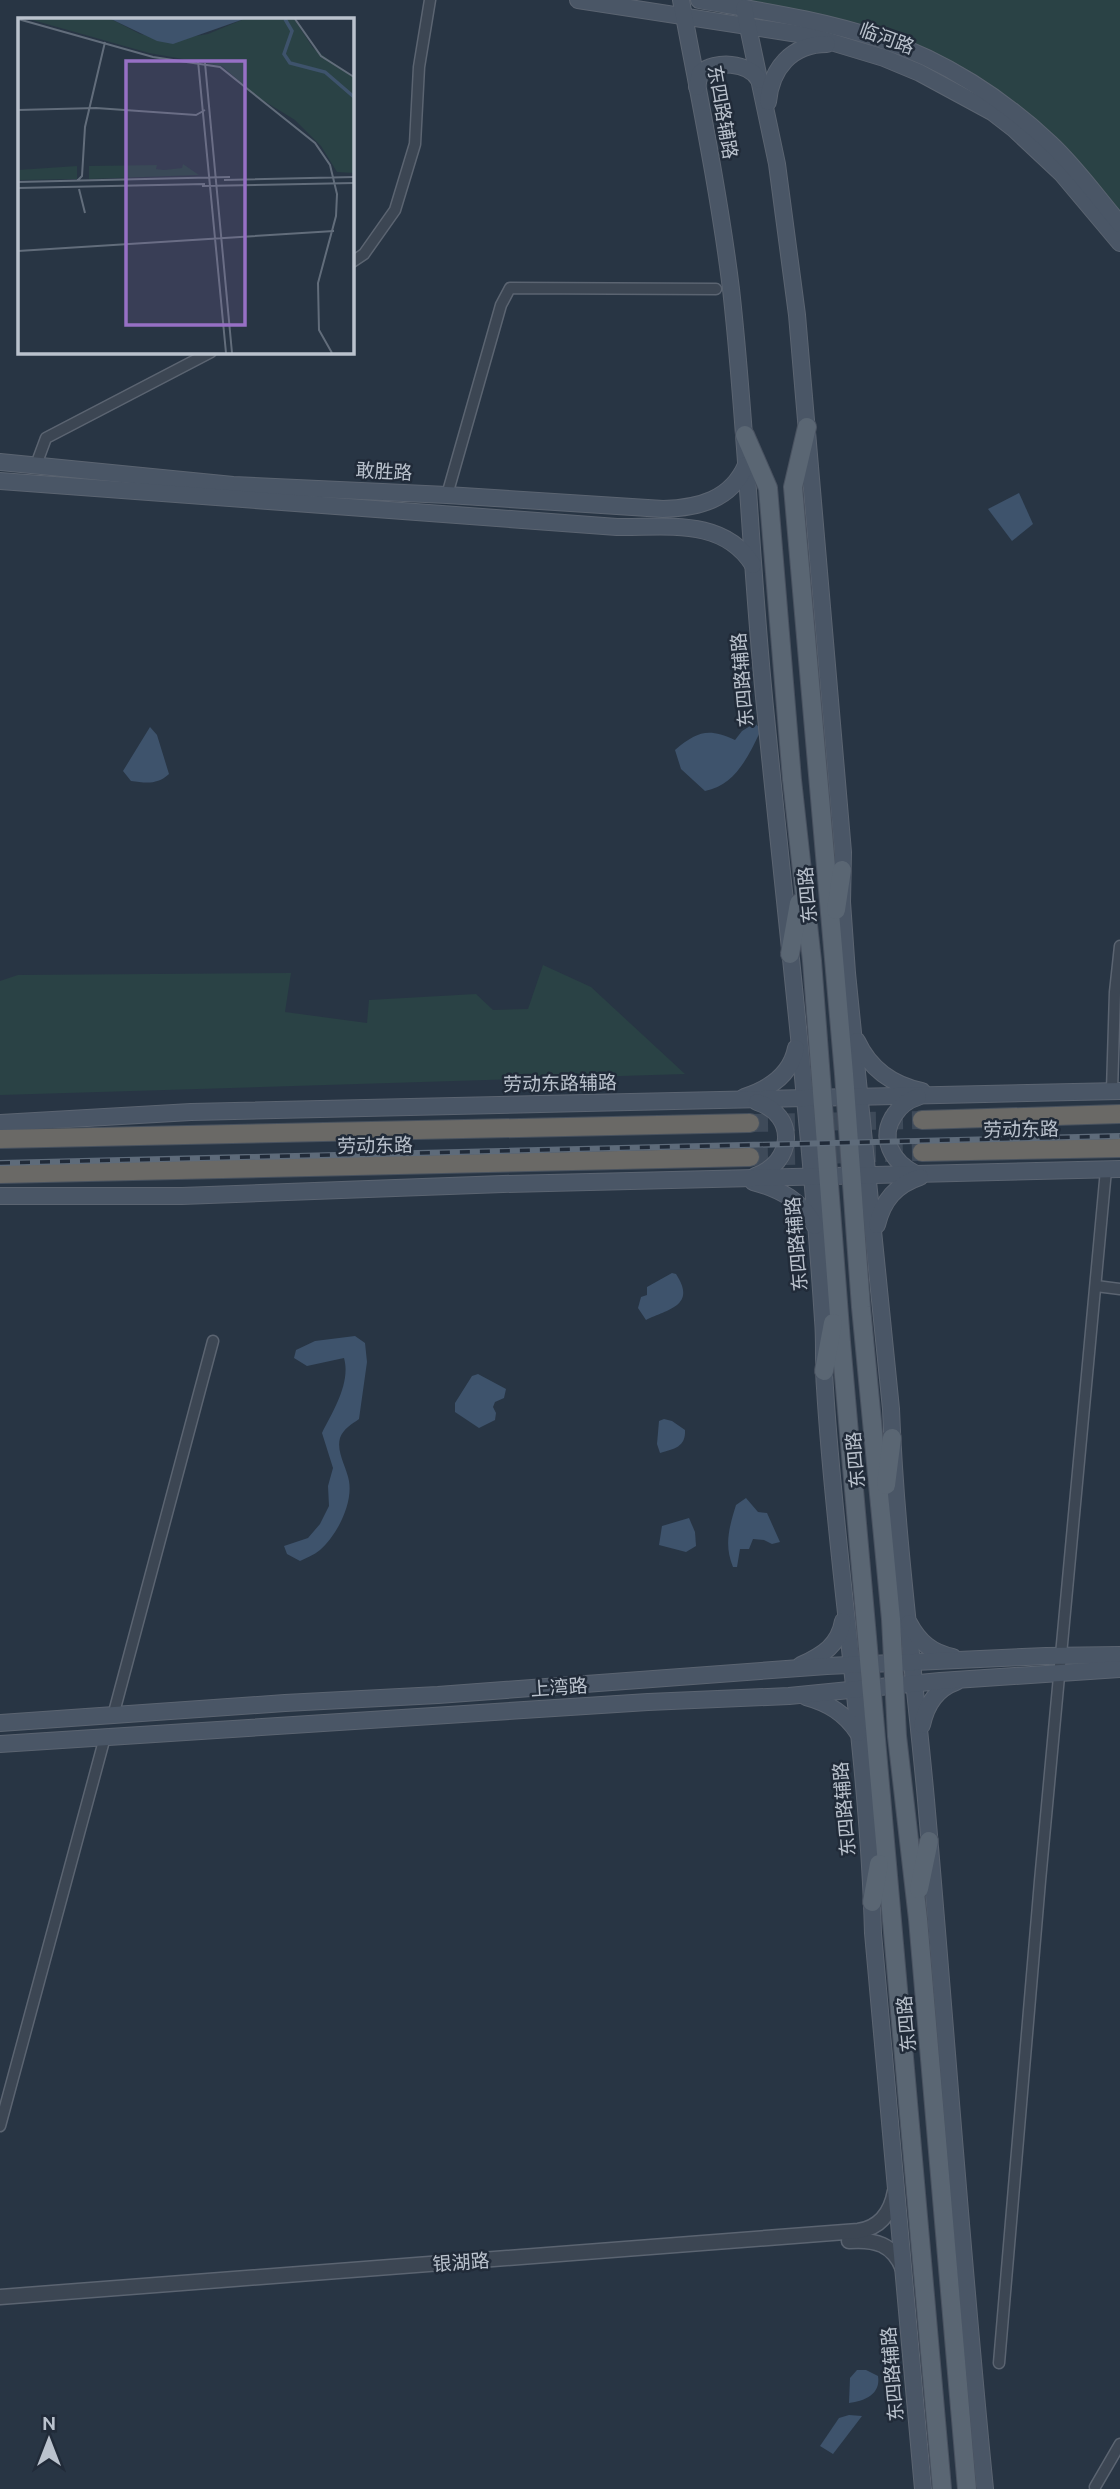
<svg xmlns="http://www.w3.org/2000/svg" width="1120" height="2489" viewBox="0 0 1120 2489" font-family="Ubuntu,'Noto Sans SC',sans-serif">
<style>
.green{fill:#2a4245}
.water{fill:#3e536c}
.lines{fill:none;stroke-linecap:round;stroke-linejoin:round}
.trunk-tunnel{stroke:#3e4a59;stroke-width:18;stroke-dasharray:18 9;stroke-linecap:butt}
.minor-casing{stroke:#5b6471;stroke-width:13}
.tertiary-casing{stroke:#5b6471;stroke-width:17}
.secondary-casing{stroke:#5b6471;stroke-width:18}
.primary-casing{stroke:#495260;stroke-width:20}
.trunk-casing{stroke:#47515e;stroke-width:20}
.minor{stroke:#3c4653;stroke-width:10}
.tertiary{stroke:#3c4653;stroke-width:14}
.secondary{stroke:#4a5666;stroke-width:16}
.primary{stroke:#5a6673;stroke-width:18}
.trunk{stroke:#6a6966;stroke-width:18}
.rail-casing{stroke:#5e6b7a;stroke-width:6}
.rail{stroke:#212b39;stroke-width:3.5;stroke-dasharray:10;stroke-linecap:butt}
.labels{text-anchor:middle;stroke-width:5;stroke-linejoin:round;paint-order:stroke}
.street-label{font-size:19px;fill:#bac2cd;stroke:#212b39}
.inset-river{fill:none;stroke:#3e536c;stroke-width:3.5}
.inset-road{fill:none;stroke:#626d7b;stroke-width:2}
.view{fill:#9770c5;fill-opacity:0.15;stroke:#9770c5;stroke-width:3.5}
.inset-edge{fill:none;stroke:#bac2cd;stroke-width:3.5}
</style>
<rect width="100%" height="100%" fill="#283544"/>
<!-- green -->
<g class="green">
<polygon points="735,0 1120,0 1120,213 948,61 910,41 862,24 814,13"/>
<polygon points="543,965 591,987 685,1074 0,1095 0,981 18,975 291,973 285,1012 367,1023 369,1000 476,994 493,1010 528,1009"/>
</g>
<!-- water -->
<g class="water">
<polygon points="1019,493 1033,524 1012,541 988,509"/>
<path d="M755,723L761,730C749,755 736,785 705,791L681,769L675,750C698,731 708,728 735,740L742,731Z"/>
<path d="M150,727L157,735L169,774C157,785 146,783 131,781L123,771Z"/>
<path d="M672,1273L676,1274C697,1306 668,1309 646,1320L638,1308L641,1297L647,1295V1287Z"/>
<path d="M355,1336L365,1343L367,1362L359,1419C352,1424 343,1429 340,1438C336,1452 347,1468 349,1481C353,1504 337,1535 320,1550C314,1555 306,1558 300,1561L287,1554L284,1546L308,1538L320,1524L329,1506L328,1486L333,1468L322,1433C333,1411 351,1383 344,1358L307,1366L294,1358L296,1350L315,1341Z"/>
<polygon points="478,1374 506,1389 504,1398 495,1402 493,1407 496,1413 495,1420 479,1428 455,1412 455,1403 472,1376"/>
<path d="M664,1419L672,1421L685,1430C686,1447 674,1449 660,1453L657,1444L659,1421Z"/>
<path d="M746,1498L758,1512L767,1513L780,1542L772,1544L764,1540L753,1539L749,1549H740L737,1567H733C724,1545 729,1528 736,1505Z"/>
<polygon points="689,1518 695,1532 696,1546 686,1552 659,1545 662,1526"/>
<path d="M857,2370H866L878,2376C881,2394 865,2401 849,2403L850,2378Z"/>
<polygon points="849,2415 862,2416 833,2454 820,2446 839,2418"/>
</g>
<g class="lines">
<!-- trunk-tunnel -->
<g class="trunk-tunnel">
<polyline points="750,1123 922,1120"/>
<polyline points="750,1157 922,1152"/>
</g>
<defs>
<g id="minor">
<polyline points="352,262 364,254 395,210 415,144 419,67 430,0"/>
<polyline points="36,465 46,438 211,352"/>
<polyline points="447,495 501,305 510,288 716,289"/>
<polyline points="1112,1091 1115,992 1120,946"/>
<polyline points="1096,1286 1120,1289"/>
<polyline points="113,1716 213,1341"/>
<polyline points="0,2126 105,1737"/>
<polyline points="999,2363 1040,1881 1106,1170"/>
<polyline points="1095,2487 1120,2444"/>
</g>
<g id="tertiary">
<path d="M849,2241C875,2239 893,2244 903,2269"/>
<path d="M0,2297L858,2231C880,2228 891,2213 895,2191"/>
</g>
<g id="secondary">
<polyline points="578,0 811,36 884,58 920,73 992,112 1014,129 1062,174 1120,243"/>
<path d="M681,0C699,96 719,192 731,289C747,431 751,574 766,717C786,918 810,1118 823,1320C825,1342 823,1365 825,1388C836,1570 868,1750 873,1933L923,2489"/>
<path d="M699,0C761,11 823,20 882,40C944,60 1003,99 1050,143C1076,167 1097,197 1120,224"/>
<path d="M744,8L777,164L797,315L843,852L842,902L847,973L891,1409C896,1540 914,1669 926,1800C946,2030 962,2260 985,2489"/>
<path d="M697,87L700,73C715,60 749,62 759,80"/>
<path d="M768,102C771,69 791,44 827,44"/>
<path d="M0,462L233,485L447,495L663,509C698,508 731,500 746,465"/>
<path d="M0,481L617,527C665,528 723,517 753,565"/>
<path d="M857,1041C870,1069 893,1085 922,1091"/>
<path d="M744,1097C769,1089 791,1075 796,1048"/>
<polyline points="0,1123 191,1112 1120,1091"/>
<path d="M916,1174C892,1162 878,1138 895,1114C901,1105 908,1100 918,1097"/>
<path d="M755,1176C794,1163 798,1115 757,1102"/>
<path d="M753,1182C780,1189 802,1201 815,1226"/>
<polyline points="0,1196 182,1196 503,1184 1120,1169"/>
<path d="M877,1225C883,1200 896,1185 920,1177"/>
<path d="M909,1623C919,1642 932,1653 953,1657"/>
<path d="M801,1665C823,1655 839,1645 843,1621"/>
<path d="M806,1697C828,1703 845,1713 858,1733"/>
<polyline points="0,1723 285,1703 438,1695 827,1666 1046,1656 1120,1655"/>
<path d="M922,1725C926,1706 936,1689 956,1682"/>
<polyline points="0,1744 648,1702 789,1696 940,1681 1120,1669"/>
</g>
<g id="primary">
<polyline points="807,427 793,487 844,1074 861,1307 891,1619 897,1736 918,1919 967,2489"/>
<polyline points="745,435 768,488 792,780 812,961 841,1342 942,2489"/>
<polyline points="836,910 842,870"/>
<polyline points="790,954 799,903"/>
<polyline points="824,1371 833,1323"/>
<polyline points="886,1485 892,1438"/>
<polyline points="919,1889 929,1841"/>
<polyline points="872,1902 879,1864"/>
</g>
<g id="trunk">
<polyline points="922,1120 1120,1114"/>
<polyline points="0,1139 750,1123"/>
<polyline points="922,1152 1120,1148"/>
<polyline points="0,1174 750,1157"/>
</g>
</defs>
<!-- minor casing -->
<use href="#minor" class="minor-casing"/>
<!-- tertiary casing -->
<use href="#tertiary" class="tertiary-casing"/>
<!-- secondary casing -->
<use href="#secondary" class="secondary-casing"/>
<!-- primary casing -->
<use href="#primary" class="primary-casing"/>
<!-- trunk casing -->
<use href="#trunk" class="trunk-casing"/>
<!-- minor -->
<use href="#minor" class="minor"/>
<!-- tertiary -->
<use href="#tertiary" class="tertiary"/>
<!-- secondary -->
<use href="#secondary" class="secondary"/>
<!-- primary -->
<use href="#primary" class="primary"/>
<!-- trunk -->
<use href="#trunk" class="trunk"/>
<defs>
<polyline id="rail" points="0,1163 1120,1136"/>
</defs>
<!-- rail casing -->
<use href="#rail" class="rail-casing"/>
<!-- rail -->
<use href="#rail" class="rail"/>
</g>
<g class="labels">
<!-- street labels -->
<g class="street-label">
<text transform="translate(887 38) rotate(20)" y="7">临河路</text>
<text transform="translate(723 112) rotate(80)" y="7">东四路辅路</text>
<text transform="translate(384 471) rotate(3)" y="7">敢胜路</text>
<text transform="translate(742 680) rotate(-95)" y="7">东四路辅路</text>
<text transform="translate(807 895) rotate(-95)" y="7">东四路</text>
<text transform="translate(560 1083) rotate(-1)" y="7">劳动东路辅路</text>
<text transform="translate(1021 1129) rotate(-1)" y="7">劳动东路</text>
<text transform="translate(375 1145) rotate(-1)" y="7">劳动东路</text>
<text transform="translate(796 1244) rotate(-95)" y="7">东四路辅路</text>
<text transform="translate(855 1460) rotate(-95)" y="7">东四路</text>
<text transform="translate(559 1687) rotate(-4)" y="7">上湾路</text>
<text transform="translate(844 1809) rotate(-95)" y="7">东四路辅路</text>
<text transform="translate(906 2024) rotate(-95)" y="7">东四路</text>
<text transform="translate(461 2262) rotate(-4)" y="7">银湖路</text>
<text transform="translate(892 2374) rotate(-95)" y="7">东四路辅路</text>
</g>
</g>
<!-- overview -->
<g transform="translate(18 18)">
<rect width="336" height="336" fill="#283544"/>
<path d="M11,1H93L122,16L152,22L190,16L226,1H276L295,30L336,60V155L319,154L303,128L277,102L238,78L204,48L131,35ZM165,146L181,157L71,161V148L139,147L138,151L146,152L164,150ZM59,148V161L0,162V152Z" fill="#2a4245"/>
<path d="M93,1H226L155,26L139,23Z" fill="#3e536c"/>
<path class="inset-river" d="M267,1L274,13L266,36L272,45L307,54L336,79"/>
<path class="inset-road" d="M0,1L135,39L202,49L297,125L312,147L319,176L318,198L300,265L301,312L314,335M277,1L303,38L336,59M180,43L208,335M187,45L214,335M0,92L78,90L178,97L187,92M206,162L336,159M59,163L64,158L67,109L87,24M0,164L212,159M184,168L336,165M0,170L187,166M61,171L67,195M0,233L316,213"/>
<path class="view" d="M108,43H227V307H108Z"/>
<rect width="336" height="336" class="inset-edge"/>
</g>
<!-- north arrow -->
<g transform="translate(49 2440)" stroke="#212b39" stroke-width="5" paint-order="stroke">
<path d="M0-5L12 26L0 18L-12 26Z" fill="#bac2cd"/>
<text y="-10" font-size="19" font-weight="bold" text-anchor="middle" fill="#bac2cd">N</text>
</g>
</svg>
